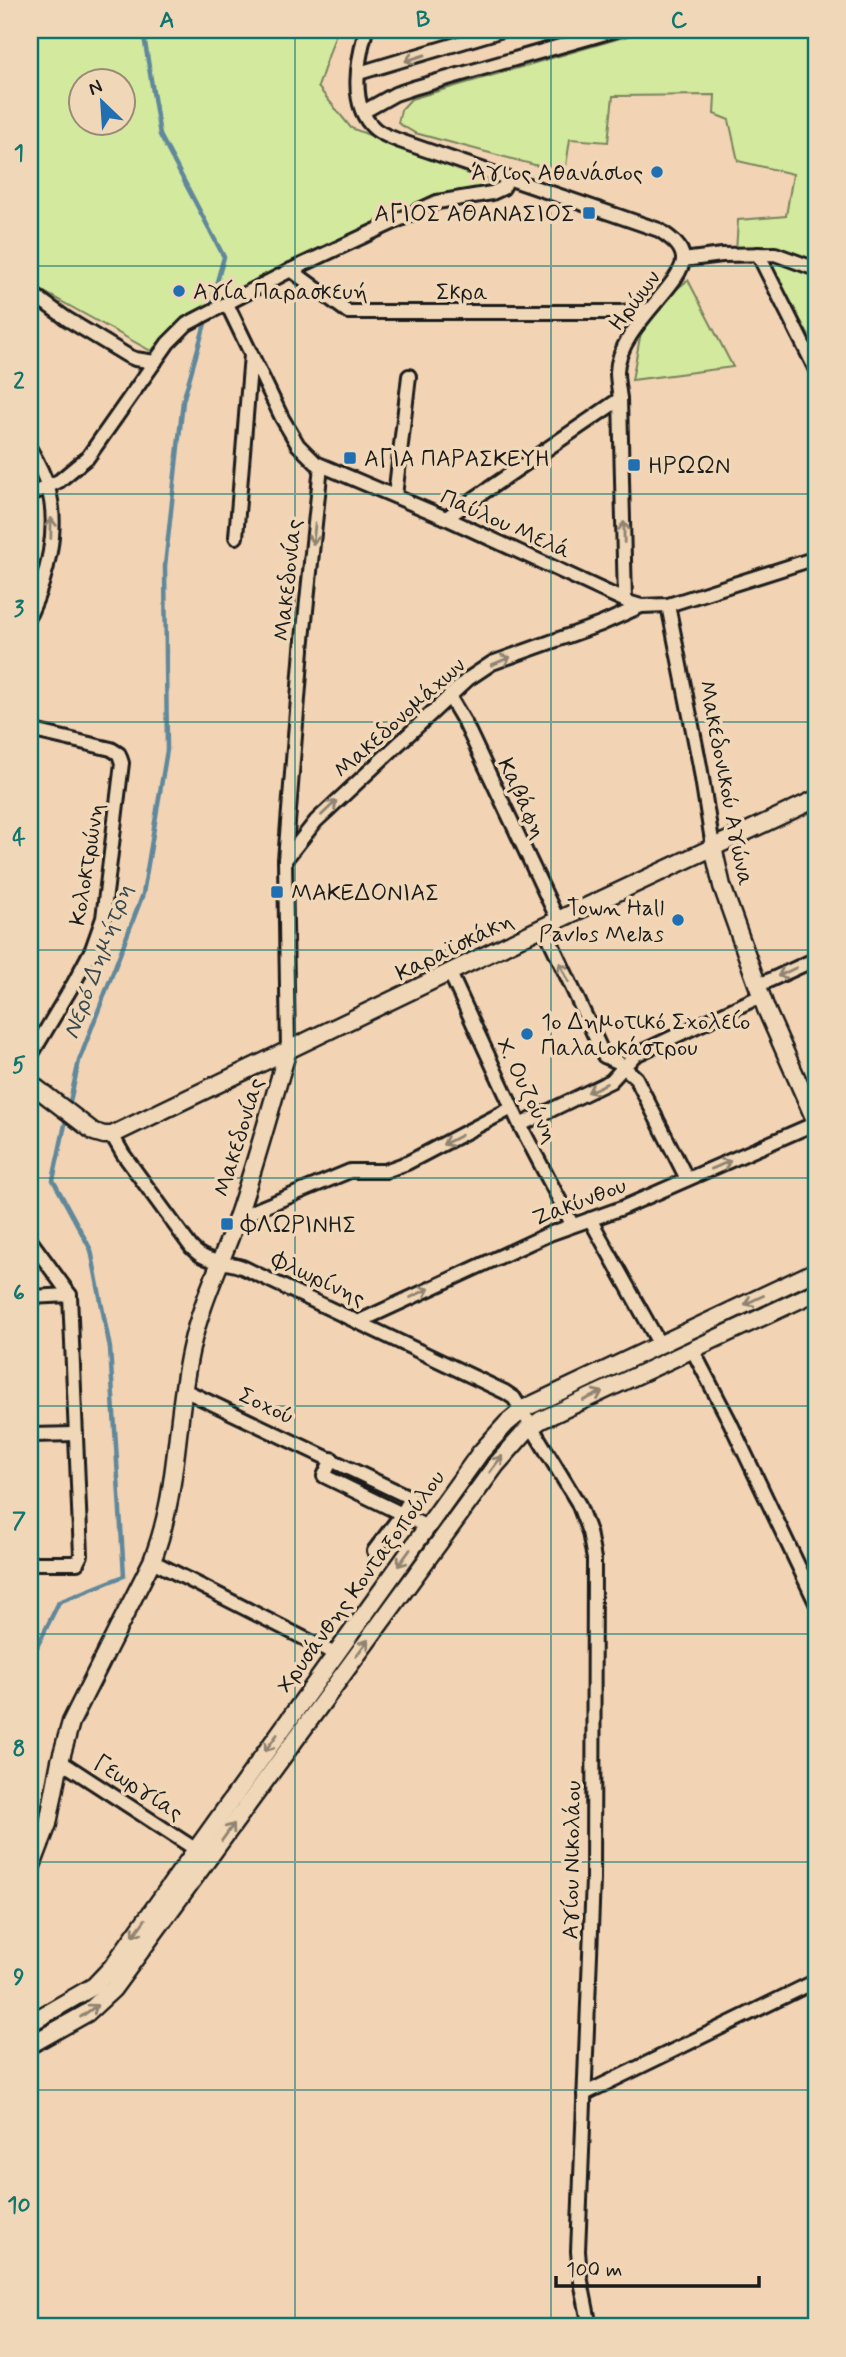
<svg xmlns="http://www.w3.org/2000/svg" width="846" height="2357" viewBox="0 0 846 2357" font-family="Mynerve,sans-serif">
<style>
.green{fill:#d3e99e;stroke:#78825d;stroke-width:2;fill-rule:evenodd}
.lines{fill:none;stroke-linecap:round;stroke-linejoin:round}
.stream{stroke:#61889b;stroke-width:4.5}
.minor-casing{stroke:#1c1c1c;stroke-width:18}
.tertiary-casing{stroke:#1c1c1c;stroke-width:21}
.minor{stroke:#efd7b7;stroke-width:12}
.tertiary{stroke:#efd7b7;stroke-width:16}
.oneway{stroke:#908371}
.grid{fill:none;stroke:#0f766e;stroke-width:2;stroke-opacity:0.55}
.poi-dot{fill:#1f6fb2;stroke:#efd7b7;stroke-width:2.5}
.labels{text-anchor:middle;stroke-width:7;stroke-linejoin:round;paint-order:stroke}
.poi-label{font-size:23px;fill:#1c1c1c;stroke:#efd7b7;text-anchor:start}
.street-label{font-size:23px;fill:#1c1c1c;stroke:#efd7b7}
.water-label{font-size:24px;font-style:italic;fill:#394951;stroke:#efd7b7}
.neatline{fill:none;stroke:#0f766e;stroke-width:2.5}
.grid-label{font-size:23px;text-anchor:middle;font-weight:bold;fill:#0f766e}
</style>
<rect width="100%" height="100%" fill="#f2d4b5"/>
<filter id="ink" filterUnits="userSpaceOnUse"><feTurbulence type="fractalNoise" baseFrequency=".0143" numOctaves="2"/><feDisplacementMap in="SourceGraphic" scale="14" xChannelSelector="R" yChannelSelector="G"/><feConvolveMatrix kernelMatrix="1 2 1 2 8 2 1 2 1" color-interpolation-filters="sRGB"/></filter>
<g filter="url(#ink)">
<!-- green -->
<g class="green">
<path d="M30,30H337L318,87L351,128L497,185L459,194L427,199L172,328L151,351L30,284ZM80,80H122V122H80Z"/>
<polygon points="648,30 816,30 816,349 768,261 758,254 799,256 784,250 736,252 738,220 786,216 793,174 738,161 729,120 714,114 715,95 613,96 608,142 570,139 565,173 415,133 398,123 401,110 411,99"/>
<polygon points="688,280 733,367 632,380 641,332 660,303"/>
</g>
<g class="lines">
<!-- stream -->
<g class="stream">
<polyline points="69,1106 79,1061 143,894 167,750 165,566 183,401 224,257 160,135 143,30"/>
<polyline points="30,1740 33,1735 32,1657 59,1602 124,1576 110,1348 91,1250 53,1180 67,1115"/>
</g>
<defs>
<g id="minor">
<path d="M366,30C358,59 348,106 375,129C382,135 391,137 400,141L659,230C668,236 682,245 683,258C685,283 618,328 617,372C617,381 619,390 620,399L625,600"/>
<polyline points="359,73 503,30"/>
<polyline points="363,112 395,94 413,88 616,30"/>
<polyline points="758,254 816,370"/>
<polyline points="683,260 722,255 775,254 816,269"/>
<polyline points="291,270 348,312 620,312 647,310"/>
<polyline points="30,292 67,319 128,356 135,359 155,362"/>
<polyline points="227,304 282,418 298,445 316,463 446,518 628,602 641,606 668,605 816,558"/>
<path d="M30,449C37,461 44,474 48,488C60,527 47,578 30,614"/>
<polyline points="30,495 59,481 88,457 168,343 187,324 291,270 437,202 492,193 503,188 508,179"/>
<polyline points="395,496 409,376"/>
<polyline points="446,518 620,399"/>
<polyline points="236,537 251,355"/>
<polyline points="668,605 700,766 713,847"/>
<polyline points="449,696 465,723 558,920"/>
<polyline points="30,730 111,749 119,754 122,763 103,918 92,949 74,983 30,1057"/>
<polyline points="285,860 316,821 468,679 492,663 601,624 641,606"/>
<polyline points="544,927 604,1056 618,1062 636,1078 687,1179"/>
<polyline points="450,973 520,1125 572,1224"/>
<polyline points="757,986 816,959"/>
<polyline points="288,1050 285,860 302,649 321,466"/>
<polyline points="520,1125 611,1081 635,1055 761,996"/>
<path d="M112,1135L123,1154L191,1247C206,1264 223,1260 242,1267L505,1392L514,1398L578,1503L589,1532L594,1559L593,1880L578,2251L580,2276L590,2327"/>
<polyline points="237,1218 350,1171 385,1171 407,1163 512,1108"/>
<polyline points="590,1219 660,1345"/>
<polyline points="30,1240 70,1295 81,1555 77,1563 30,1563"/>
<polyline points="30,1297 70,1295"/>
<polyline points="358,1322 549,1234 622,1208 816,1123"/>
<polyline points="692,1349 730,1422 816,1603"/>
<polyline points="184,1390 411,1498 402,1514 324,1476 332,1459"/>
<polyline points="30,1435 76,1434"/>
<polyline points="374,1551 402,1514 427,1527"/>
<polyline points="152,1561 335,1654"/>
<polyline points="60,1761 195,1849"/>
<polyline points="584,2094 816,1981"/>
</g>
<g id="tertiary">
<polyline points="713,847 722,886 766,1009 816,1122"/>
<polyline points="30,1083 94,1132 104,1135 112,1135 558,920 816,799"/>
<path d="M30,1871L48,1824L60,1761L71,1722L152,1561C179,1494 175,1418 191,1348C201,1303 222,1261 237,1218C256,1163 271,1106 288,1050"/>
<polyline points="30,2023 94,1986 112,1967 480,1453 507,1423 525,1408 816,1271"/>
<polyline points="30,2045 87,2013 113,1989 496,1465 527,1430 541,1420 816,1292"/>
</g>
</defs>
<!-- minor casing -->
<use href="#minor" class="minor-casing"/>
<!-- tertiary casing -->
<use href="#tertiary" class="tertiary-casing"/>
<!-- minor -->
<use href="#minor" class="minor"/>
<!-- tertiary -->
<use href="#tertiary" class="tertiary"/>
</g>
<!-- one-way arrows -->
<defs><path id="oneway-shaft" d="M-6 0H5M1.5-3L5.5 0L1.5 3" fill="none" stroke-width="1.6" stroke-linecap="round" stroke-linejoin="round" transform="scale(1.75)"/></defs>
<g class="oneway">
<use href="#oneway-shaft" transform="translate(415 58) rotate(163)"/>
<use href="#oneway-shaft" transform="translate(51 528) rotate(-89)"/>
<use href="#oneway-shaft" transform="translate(624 532) rotate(-91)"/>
<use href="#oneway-shaft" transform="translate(314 534) rotate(96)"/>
<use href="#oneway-shaft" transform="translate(501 661) rotate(-23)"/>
<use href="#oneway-shaft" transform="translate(329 808) rotate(-44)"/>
<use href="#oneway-shaft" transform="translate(564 972) rotate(-115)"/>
<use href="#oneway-shaft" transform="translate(787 972) rotate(155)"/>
<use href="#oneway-shaft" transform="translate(597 1088) rotate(154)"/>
<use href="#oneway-shaft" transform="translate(452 1140) rotate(153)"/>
<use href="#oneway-shaft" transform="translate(721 1165) rotate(-23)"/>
<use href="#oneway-shaft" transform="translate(420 1293) rotate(-25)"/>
<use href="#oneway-shaft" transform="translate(754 1300) rotate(155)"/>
<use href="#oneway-shaft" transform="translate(593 1396) rotate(-25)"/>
<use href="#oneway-shaft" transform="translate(496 1464) rotate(-53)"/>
<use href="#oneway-shaft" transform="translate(404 1558) rotate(126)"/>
<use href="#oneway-shaft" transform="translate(362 1648) rotate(-54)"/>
<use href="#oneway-shaft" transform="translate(271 1743) rotate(126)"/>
<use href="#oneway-shaft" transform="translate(228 1832) rotate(-54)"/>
<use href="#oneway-shaft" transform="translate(139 1928) rotate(126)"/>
<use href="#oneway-shaft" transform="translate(89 2011) rotate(-35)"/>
</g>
</g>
<!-- grid -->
<path class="grid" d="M295,30V2327M551,30V2327M30,266H816M30,494H816M30,722H816M30,950H816M30,1178H816M30,1406H816M30,1634H816M30,1862H816M30,2090H816"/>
<!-- markers -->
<g class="poi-dot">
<circle cx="657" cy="172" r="7"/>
<rect x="582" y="206" width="14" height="14" rx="3.5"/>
<circle cx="179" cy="291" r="7"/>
<rect x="343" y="451" width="14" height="14" rx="3.5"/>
<rect x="627" y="458" width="14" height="14" rx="3.5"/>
<rect x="270" y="885" width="14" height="14" rx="3.5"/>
<circle cx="678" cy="920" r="7"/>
<circle cx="527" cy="1034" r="7"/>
<rect x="220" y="1217" width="14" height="14" rx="3.5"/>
</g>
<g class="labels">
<!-- poi labels -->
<g class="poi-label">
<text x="643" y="180" text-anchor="end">Άγιος Αθανάσιος</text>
<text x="575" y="221" text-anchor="end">ΑΓΙΟΣ ΑΘΑΝΑΣΙΟΣ</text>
<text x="193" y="299">Αγία Παρασκευή</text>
<text x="364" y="466">ΑΓΙΑ ΠΑΡΑΣΚΕΥΗ</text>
<text x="648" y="473">ΗΡΩΩΝ</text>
<text x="291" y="900">ΜΑΚΕΔΟΝΙΑΣ</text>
<text x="664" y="915" text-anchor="end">Town Hall<tspan x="664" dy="26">Pavlos Melas</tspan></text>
<text x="541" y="1029">1ο Δημοτικό Σχολείο<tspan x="541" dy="26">Παλαιοκάστρου</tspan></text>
<text x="241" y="1232">ΦΛΩΡΙΝΗΣ</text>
</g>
<!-- street labels -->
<g class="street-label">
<text x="462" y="299">Σκρα</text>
<text transform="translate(634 300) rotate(-53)" y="8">Ηρώων</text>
<text transform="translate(506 523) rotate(24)" y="8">Παύλου Μελά</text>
<text transform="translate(287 580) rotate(-84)" y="8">Μακεδονίας</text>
<text transform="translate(399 717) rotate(-42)" y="8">Μακεδονομάχων</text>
<text transform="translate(727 783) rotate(79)" y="8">Μακεδονικού Αγώνα</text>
<text transform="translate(523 798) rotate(65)" y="8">Καβάφη</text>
<text transform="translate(86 864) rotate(-81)" y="8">Κολοκτρώνη</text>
<text transform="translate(454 946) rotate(-26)" y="8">Καραϊσκάκη</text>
<text transform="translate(528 1090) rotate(64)" y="8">Χ. Ουζούνη</text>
<text transform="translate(238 1137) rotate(-73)" y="8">Μακεδονίας</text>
<text transform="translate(579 1201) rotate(-21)" y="8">Ζακύνθου</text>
<text transform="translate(319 1278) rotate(25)" y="8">Φλωρίνης</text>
<text transform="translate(267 1405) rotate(25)" y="8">Σοχού</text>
<text transform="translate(360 1581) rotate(-54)" y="8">Χρυσάνθης Κονταξοπούλου</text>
<text transform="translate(139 1787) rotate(33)" y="8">Γεωργίας</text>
<text transform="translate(571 1860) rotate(-89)" y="8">Αγίου Νικολάου</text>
</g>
<!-- water labels -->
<g class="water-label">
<text transform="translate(97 961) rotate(-70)" y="8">Νερό Δημήτρη</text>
</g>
</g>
<!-- margin -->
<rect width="846" height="2357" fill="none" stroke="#efd7b7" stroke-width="77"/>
<!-- north arrow -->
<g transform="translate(102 102) rotate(335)"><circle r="33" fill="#efd7b7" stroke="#9b8c79" stroke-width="2"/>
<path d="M0-5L12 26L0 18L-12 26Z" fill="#1f6fb2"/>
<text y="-10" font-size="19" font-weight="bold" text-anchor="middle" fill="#1c1c1c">N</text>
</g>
<!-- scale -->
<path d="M556 2276v10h203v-10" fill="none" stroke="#1c1c1c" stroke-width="3.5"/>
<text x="566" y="2276" font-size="21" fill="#1c1c1c" stroke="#efd7b7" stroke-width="5" paint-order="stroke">100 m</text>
<rect x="38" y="38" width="770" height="2280" class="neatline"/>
<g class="grid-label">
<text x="167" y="27">A</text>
<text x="423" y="27">B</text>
<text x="679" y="27">C</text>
<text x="19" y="160">1</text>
<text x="19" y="388">2</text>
<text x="19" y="616">3</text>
<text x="19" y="844">4</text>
<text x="19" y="1072">5</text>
<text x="19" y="1300">6</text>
<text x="19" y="1528">7</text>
<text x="19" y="1756">8</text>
<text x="19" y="1984">9</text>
<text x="19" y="2212">10</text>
</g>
</svg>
